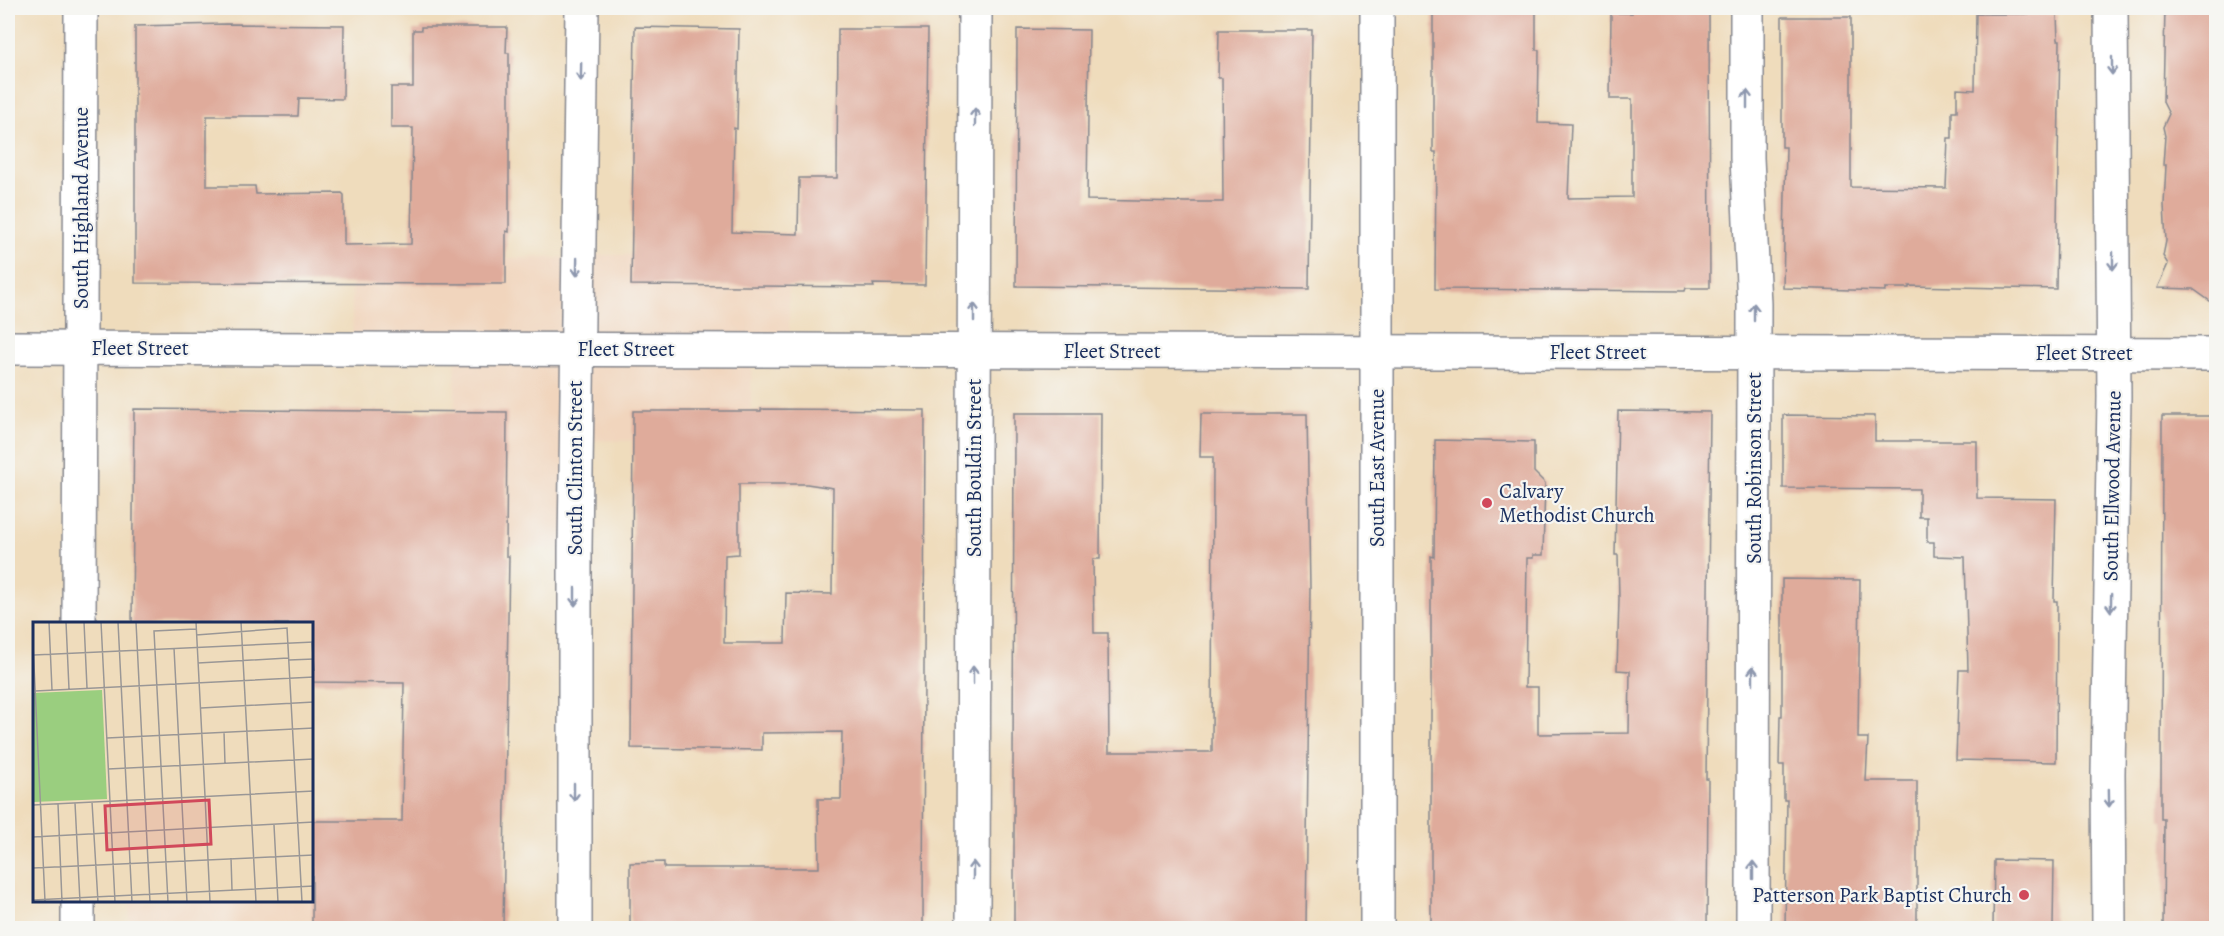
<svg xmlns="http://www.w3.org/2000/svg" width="2224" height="936" viewBox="0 0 2224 936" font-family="Alegreya,serif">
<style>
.built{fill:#f1d5bd}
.building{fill:#dfab9b;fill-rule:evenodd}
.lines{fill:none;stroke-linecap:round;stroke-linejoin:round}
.minor-casing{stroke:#85868d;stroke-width:36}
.tertiary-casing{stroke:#85868d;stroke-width:36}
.minor{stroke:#fff;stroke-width:33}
.tertiary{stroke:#fff;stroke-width:33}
.oneway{stroke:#8d97ae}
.poi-dot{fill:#d1495b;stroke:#f6f6f2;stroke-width:2}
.labels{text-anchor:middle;stroke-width:4.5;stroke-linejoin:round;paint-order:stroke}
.street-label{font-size:21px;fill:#1b2f5e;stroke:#f6f6f2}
.poi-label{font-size:21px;fill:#1b2f5e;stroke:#f6f6f2;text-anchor:start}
.inset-road{fill:none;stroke:#9a9796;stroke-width:1.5}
.view{fill:#d1495b;fill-opacity:0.15;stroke:#d1495b;stroke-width:3}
.inset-edge{fill:none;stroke:#1b2f5e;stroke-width:3}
</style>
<rect width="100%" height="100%" fill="#f6f6f2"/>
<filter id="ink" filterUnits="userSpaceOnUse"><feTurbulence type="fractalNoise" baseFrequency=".0167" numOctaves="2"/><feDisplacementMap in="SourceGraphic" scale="12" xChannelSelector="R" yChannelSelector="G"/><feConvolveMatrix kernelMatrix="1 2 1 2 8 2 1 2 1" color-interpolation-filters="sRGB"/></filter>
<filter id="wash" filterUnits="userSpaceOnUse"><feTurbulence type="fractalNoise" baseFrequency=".008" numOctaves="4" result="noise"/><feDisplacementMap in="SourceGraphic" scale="24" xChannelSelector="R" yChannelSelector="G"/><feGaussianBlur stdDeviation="1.35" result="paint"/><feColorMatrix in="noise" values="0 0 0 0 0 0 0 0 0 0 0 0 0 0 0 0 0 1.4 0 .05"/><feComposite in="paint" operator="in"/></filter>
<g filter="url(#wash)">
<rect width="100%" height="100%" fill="#efdcbc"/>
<!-- built -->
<g class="built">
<rect x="8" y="8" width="5" height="95"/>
<polygon points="779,254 788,281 790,351 752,351 750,442 571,440 568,549 451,548 456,349 353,348 351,256 506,258 572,258 573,255"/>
<polygon points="321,820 348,820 348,928 129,928 130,902 312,902"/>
</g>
<g id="blocks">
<!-- building -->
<g class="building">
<polygon points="1433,8 1536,8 1536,50 1539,50 1538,123 1571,124 1568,198 1632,197 1632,99 1610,99 1611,13 1632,13 1632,8 1709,8 1710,288 1686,288 1685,291 1435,289 1436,152 1433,152"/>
<polygon points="2165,8 2217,8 2217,306 2193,289 2157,288 2168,264 2163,256 2166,241 2164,205 2166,165 2163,165 2165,136 2163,127 2169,114 2163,102"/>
<polygon points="1976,14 2057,14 2058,40 2060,40 2056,289 1909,286 1909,288 1885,288 1885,291 1783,288 1786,147 1782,147 1782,17 1851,17 1851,187 1946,188 1948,138 1952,138 1952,111 1957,111 1957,89 1975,90"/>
<polygon points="226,24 344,25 343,99 299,98 298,116 207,116 207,186 255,186 256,194 342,193 344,195 344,245 411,244 413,128 391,128 391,87 413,87 413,30 421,30 421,27 507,27 506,53 509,53 509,232 506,231 506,284 135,283 135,26"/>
<polygon points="635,27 739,29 737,129 734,128 732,232 798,234 799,178 837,178 838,29 928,29 925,285 873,284 874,287 631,285"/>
<polygon points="1017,29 1089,30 1087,200 1186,202 1223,202 1222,78 1218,78 1219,30 1312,30 1309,289 1016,286"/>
<polygon points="134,409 507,412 506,556 509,556 503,928 312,928 312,821 402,821 404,683 312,682 312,624 132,624"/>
<path d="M761,409L925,410L923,928H630V863L664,862V868H819L818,799H841L842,732L762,733V750L631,748L633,411H761ZM739,484H807L833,488L832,594L786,593L785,643H724L725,555L739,554Z"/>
<polygon points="1618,411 1710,412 1706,779 1708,779 1707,928 1431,928 1431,556 1434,557 1435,440 1534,442 1534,472 1545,483 1543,555 1533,555 1533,558 1527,558 1525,687 1538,687 1538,734 1629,733 1630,671 1617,670 1619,599 1618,555 1615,555"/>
<polygon points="1014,413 1101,413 1100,559 1093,559 1094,633 1108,633 1109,752 1212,752 1213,457 1200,457 1201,414 1307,414 1310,588 1306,928 1014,928 1014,778 1013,778"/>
<polygon points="1783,415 1875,416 1875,441 1977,441 1977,498 2056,499 2054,601 2057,601 2056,762 1956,760 1959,670 1968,670 1965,557 1934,556 1934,542 1927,542 1927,517 1919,517 1919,489 1783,488"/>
<polygon points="2162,416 2217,416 2217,928 2163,928 2164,819 2161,819 2161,791"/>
<polygon points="1782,579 1860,580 1858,738 1868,738 1866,781 1917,781 1917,928 1785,928 1787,800 1784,800 1784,765 1779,765 1780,716 1782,716"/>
<polygon points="1994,860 2054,861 2053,928 1993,928"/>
</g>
</g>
</g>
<g filter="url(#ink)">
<use href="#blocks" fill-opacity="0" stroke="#85868d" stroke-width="1.5"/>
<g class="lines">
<defs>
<g id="minor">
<polyline points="1747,8 1747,158 1754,304 1753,928"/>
<polyline points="575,928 575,549 582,8"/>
<polyline points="973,928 975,8"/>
</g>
<g id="tertiary">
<polyline points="1377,8 1377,928"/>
<polyline points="8,348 2216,354"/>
<polyline points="79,624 81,8"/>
<polyline points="78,902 78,928"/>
<polyline points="2109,928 2108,774 2114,397 2111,8"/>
</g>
</defs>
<!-- minor casing -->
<use href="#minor" class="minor-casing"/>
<!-- tertiary casing -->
<use href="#tertiary" class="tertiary-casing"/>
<!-- minor -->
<use href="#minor" class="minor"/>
<!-- tertiary -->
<use href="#tertiary" class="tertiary"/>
</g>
<!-- one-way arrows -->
<defs><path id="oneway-shaft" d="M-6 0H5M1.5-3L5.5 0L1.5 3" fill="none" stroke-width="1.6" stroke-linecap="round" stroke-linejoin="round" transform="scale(1.5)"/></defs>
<g class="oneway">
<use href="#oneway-shaft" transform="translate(2112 66) rotate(90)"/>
<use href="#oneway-shaft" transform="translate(581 72) rotate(91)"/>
<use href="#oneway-shaft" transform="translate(1747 99) rotate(-90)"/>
<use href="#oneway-shaft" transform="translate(975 117) rotate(-90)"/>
<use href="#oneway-shaft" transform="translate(2113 261) rotate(90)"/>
<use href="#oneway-shaft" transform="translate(577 267) rotate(91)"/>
<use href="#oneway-shaft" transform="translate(974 312) rotate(-90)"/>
<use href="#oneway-shaft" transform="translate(1754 312) rotate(-90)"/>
<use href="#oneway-shaft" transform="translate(575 597) rotate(90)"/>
<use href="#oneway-shaft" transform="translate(2111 603) rotate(91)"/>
<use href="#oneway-shaft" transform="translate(973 675) rotate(-90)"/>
<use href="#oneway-shaft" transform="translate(1753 675) rotate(-90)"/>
<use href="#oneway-shaft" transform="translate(574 792) rotate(90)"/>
<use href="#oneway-shaft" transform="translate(2109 798) rotate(89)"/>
<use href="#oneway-shaft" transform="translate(973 870) rotate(-90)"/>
<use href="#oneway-shaft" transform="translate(1753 870) rotate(-90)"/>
</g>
</g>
<!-- markers -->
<g class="poi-dot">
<circle cx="1487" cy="503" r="6"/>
<circle cx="2024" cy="895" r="6"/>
</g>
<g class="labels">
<!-- street labels -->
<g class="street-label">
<text transform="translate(81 208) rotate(-90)" y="7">South Highland Avenue</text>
<text x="140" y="355">Fleet Street</text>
<text x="626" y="356">Fleet Street</text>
<text x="1112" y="358">Fleet Street</text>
<text x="1598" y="359">Fleet Street</text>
<text x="2084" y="360">Fleet Street</text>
<text transform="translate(575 468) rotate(-90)" y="7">South Clinton Street</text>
<text transform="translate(974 468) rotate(-90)" y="7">South Bouldin Street</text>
<text transform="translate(1377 468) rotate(-90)" y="7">South East Avenue</text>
<text transform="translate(1754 468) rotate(-90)" y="7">South Robinson Street</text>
<text transform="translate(2112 486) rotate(-89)" y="7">South Ellwood Avenue</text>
</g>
<!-- poi labels -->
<g class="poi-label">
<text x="1499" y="498">Calvary<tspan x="1499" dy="24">Methodist Church</tspan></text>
<text x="2012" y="902" text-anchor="end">Patterson Park Baptist Church</text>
</g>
</g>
<!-- overview -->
<g transform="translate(33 622)">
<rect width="280" height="280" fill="#efdcbc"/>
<path d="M69,68L74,177L0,180V71Z" fill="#9ace7f"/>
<path class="inset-road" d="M16,0L19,68M33,0L36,67M51,0L54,66M68,0L82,280M85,0L99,280M103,0L117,280M163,0L172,174M208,0L223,280M163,13L254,6L269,280M279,20L281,49M0,22L12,279M141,26L154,280M1,33L281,20M256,38L281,37M165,41L255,36M2,69L281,55M168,86L281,80M191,110L192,142M74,116L281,106M75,147L281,137M172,174L177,280M59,180L65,280M42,181L47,280M25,182L29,280M0,183L281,169M241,203L245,280M0,215L281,200M198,236L199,268M0,246L281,233M0,278L281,264M135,280L121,9L163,7"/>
<path class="view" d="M176,178L178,222L74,228L72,184Z"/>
<rect width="280" height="280" class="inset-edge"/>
</g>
<!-- margin -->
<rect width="2224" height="936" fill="none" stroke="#f6f6f2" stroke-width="30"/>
</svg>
